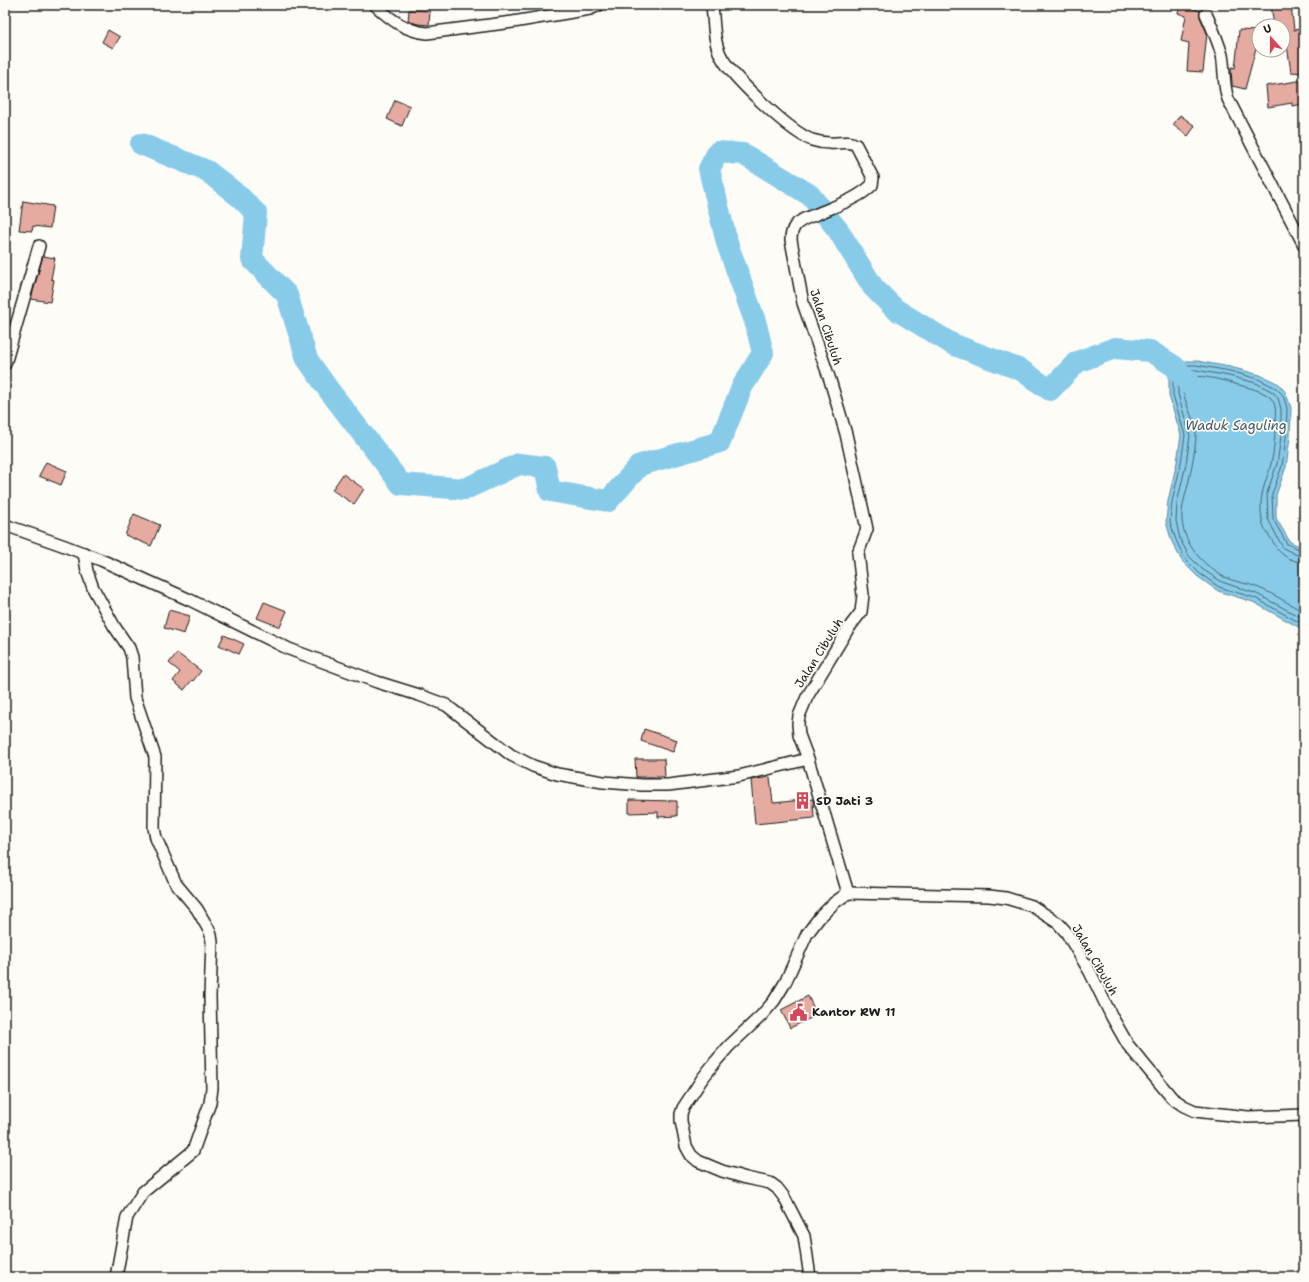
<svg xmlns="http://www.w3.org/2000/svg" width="1309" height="1282" viewBox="0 0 1309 1282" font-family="'Shantell Sans',sans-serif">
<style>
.water{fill:#88cbe9;stroke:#5d8597}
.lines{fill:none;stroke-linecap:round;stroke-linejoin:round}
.shore{stroke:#47626e;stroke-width:1}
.river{stroke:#88cbe9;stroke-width:22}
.building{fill:#e5aba0;stroke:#1c1c1c}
.street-casing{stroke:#1c1c1c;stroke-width:14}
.street{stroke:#fdfcf7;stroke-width:11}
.labels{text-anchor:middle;stroke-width:3.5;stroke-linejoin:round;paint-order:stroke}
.street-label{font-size:12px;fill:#1c1c1c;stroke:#fdfcf7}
.poi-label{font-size:12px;font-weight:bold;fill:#1c1c1c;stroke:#fdfcf7;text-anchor:start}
.water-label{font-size:13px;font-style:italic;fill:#425964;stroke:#fdfcf7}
</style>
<rect width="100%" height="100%" fill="#fdfcf7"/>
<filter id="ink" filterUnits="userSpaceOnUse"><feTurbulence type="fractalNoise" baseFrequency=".025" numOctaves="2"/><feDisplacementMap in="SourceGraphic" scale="8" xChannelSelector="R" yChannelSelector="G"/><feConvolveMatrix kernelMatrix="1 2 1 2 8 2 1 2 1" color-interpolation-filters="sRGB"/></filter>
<g filter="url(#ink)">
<!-- water -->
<polygon class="water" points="1186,361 1197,361 1230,367 1260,375 1279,384 1286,393 1291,408 1290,437 1286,467 1276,495 1276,518 1290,542 1304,548 1304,630 1253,602 1218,591 1197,576 1182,561 1172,542 1166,522 1168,501 1177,462 1181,435 1169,396 1169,375 1174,366"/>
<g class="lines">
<!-- shore -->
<g class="shore">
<polyline points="1304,551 1287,544 1273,519 1272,494 1282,466 1286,437 1287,408 1283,395 1276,388 1258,379 1230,371 1196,365 1187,365 1177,369 1173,376 1173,395 1185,435 1181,463 1172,502 1170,522 1176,540 1185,559 1199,573 1219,587 1255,598 1304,625"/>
<polyline points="1304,556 1299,556 1283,548 1268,519 1267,493 1277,464 1281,437 1281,409 1278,398 1273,392 1256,383 1229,376 1196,370 1188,370 1181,373 1178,378 1178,394 1190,436 1186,464 1177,503 1176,521 1180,539 1189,556 1202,569 1222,582 1257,594 1304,619"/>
<path d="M1304,562C1290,562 1279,554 1273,542C1269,535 1263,528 1262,520C1258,497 1265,485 1271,464C1274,452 1275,438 1275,425C1275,417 1277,408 1273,401C1268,391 1245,387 1235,384C1222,380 1197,373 1185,378C1177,395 1197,419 1196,437C1195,453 1191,469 1188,485C1185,496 1181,509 1182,520C1184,545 1203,565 1224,577C1234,582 1248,583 1259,588C1274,594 1289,604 1304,612"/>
</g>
<!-- river -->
<polyline class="river" points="141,144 207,171 240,197 256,213 252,259 287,295 307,359 328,389 401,484 465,489 519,464 545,467 550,491 608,501 640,465 720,442 742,387 763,353 755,321 727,243 709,169 718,152 743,154 810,195 838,230 873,287 895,309 952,344 1021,370 1050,390 1077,362 1115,348 1150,351 1174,366 1194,389"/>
</g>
<!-- building -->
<g class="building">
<polygon points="1181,5 1200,11 1200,17 1207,33 1203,72 1187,71 1189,43 1181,41 1186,16 1178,13"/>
<polygon points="1271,5 1291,5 1294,30 1300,29 1302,44 1304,44 1304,73 1291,72 1287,45 1285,45 1283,26 1282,25 1274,26"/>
<polygon points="409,10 430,11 429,25 418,24 408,21"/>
<polygon points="108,30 120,37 113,48 102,42"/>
<polygon points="1239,30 1259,31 1259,37 1245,89 1232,86 1232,82 1231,71 1232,67 1235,68 1237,51"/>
<polygon points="1304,80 1304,104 1292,106 1292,103 1268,107 1266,86"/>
<polygon points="395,100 410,106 402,126 387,119"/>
<polygon points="1180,115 1195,126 1188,136 1173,125"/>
<polygon points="23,201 53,206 50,228 33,226 32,231 19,230"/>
<polygon points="43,256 55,258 51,279 54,280 50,302 31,299"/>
<polygon points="46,462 67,471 61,485 39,476"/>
<polygon points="343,474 364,489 354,504 332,490"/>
<polygon points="134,514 160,525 151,546 125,535"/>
<polygon points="264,602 287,611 280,627 257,618"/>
<polygon points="169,610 190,616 184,634 164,628"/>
<polygon points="224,635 244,644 239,654 219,645"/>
<polygon points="177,653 201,671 193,681 192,680 184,690 173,681 180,672 169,663"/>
<polygon points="644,729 677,740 673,752 641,741"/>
<polygon points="635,759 664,759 665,777 636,777"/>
<polygon points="770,777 773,803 813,799 814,818 755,824 751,780"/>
<polygon points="629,800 677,801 677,816 658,817 658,812 629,813"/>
<polygon points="808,996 817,1015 790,1028 781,1010"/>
</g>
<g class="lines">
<defs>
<g id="street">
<path d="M375,5C390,19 405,31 427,33L513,22L590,9L599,5"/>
<path d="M712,5C714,21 713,41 721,56C731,76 790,132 812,140C818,142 824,143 830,143C839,144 849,140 856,145L873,178L872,185C858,199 835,206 817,214C810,217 800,219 795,226C792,230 791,235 791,240L803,303L830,380L846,434L867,529L858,553L863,595L861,612L848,629L807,697L799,716L798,724L799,735L808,759L848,893"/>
<path d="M1206,14C1212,27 1218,41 1222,55C1225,70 1223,85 1228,99L1304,245"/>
<polyline points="5,364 39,246"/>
<polyline points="5,525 62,545 101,560 190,600 289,649 377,682 419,695 446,705 511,755 533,766 557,774 603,782 642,785 668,785 739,776 808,759"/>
<polyline points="84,553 87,571 93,588 114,626 129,648 132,657 135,698 155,757 154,828 156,838 176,884 197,909 209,930 211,935 212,942 210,996 212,1088 210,1103 193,1151 143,1192 127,1217 116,1277"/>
<polyline points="848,893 989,896 1006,898 1032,906 1058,923 1066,932 1090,972 1112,1017 1128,1045 1172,1098 1184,1106 1195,1111 1248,1117 1304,1115"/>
<polyline points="810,1277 804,1236 784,1197 777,1188 770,1183 746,1178 722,1171 698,1161 691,1155 686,1146 681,1121 681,1114 683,1108 702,1079 716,1061 729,1046 761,1016 774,1001 785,983 807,934 819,918 834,903 848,893"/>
</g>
</defs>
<!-- street casing -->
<use href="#street" class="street-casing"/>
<!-- street -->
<use href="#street" class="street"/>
</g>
</g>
<!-- icons -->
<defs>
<symbol id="building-bare" viewBox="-9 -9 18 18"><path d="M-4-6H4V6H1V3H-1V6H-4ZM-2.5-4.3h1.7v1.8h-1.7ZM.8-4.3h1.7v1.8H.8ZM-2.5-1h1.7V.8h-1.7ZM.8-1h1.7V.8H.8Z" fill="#d1495b" stroke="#fdfcf7" stroke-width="2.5" paint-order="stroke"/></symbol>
<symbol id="civic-bare" viewBox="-9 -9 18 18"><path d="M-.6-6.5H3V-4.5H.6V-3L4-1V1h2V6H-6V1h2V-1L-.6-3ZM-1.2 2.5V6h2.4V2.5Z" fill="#d1495b" stroke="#fdfcf7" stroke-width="2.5" paint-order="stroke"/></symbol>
</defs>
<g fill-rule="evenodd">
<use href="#building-bare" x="790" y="788" width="25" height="25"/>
<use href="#civic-bare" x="786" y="1000" width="25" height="25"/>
</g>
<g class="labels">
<!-- street labels -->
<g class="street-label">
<text transform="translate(826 327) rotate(72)" y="4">Jalan Cibuluh</text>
<text transform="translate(819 653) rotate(-58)" y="4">Jalan Cibuluh</text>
<text transform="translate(1095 960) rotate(60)" y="4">Jalan Cibuluh</text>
</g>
<!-- poi labels -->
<g class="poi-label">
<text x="816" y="805">SD Jati 3</text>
<text x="812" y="1016">Kantor RW 11</text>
</g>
<!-- water labels -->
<g class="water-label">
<text x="1236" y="430">Waduk Saguling</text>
</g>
</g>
<!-- margin -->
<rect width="1309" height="1282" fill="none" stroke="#fdfcf7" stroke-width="20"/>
<rect x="10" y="10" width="1289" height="1262" fill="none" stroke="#1c1c1c" stroke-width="1.5" filter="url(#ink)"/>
<!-- north arrow -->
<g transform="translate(1271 38) rotate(339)"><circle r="19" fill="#fdfcf7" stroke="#a3a29f"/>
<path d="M0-3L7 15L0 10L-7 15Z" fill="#d1495b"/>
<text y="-6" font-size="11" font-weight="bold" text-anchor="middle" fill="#1c1c1c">U</text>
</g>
</svg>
